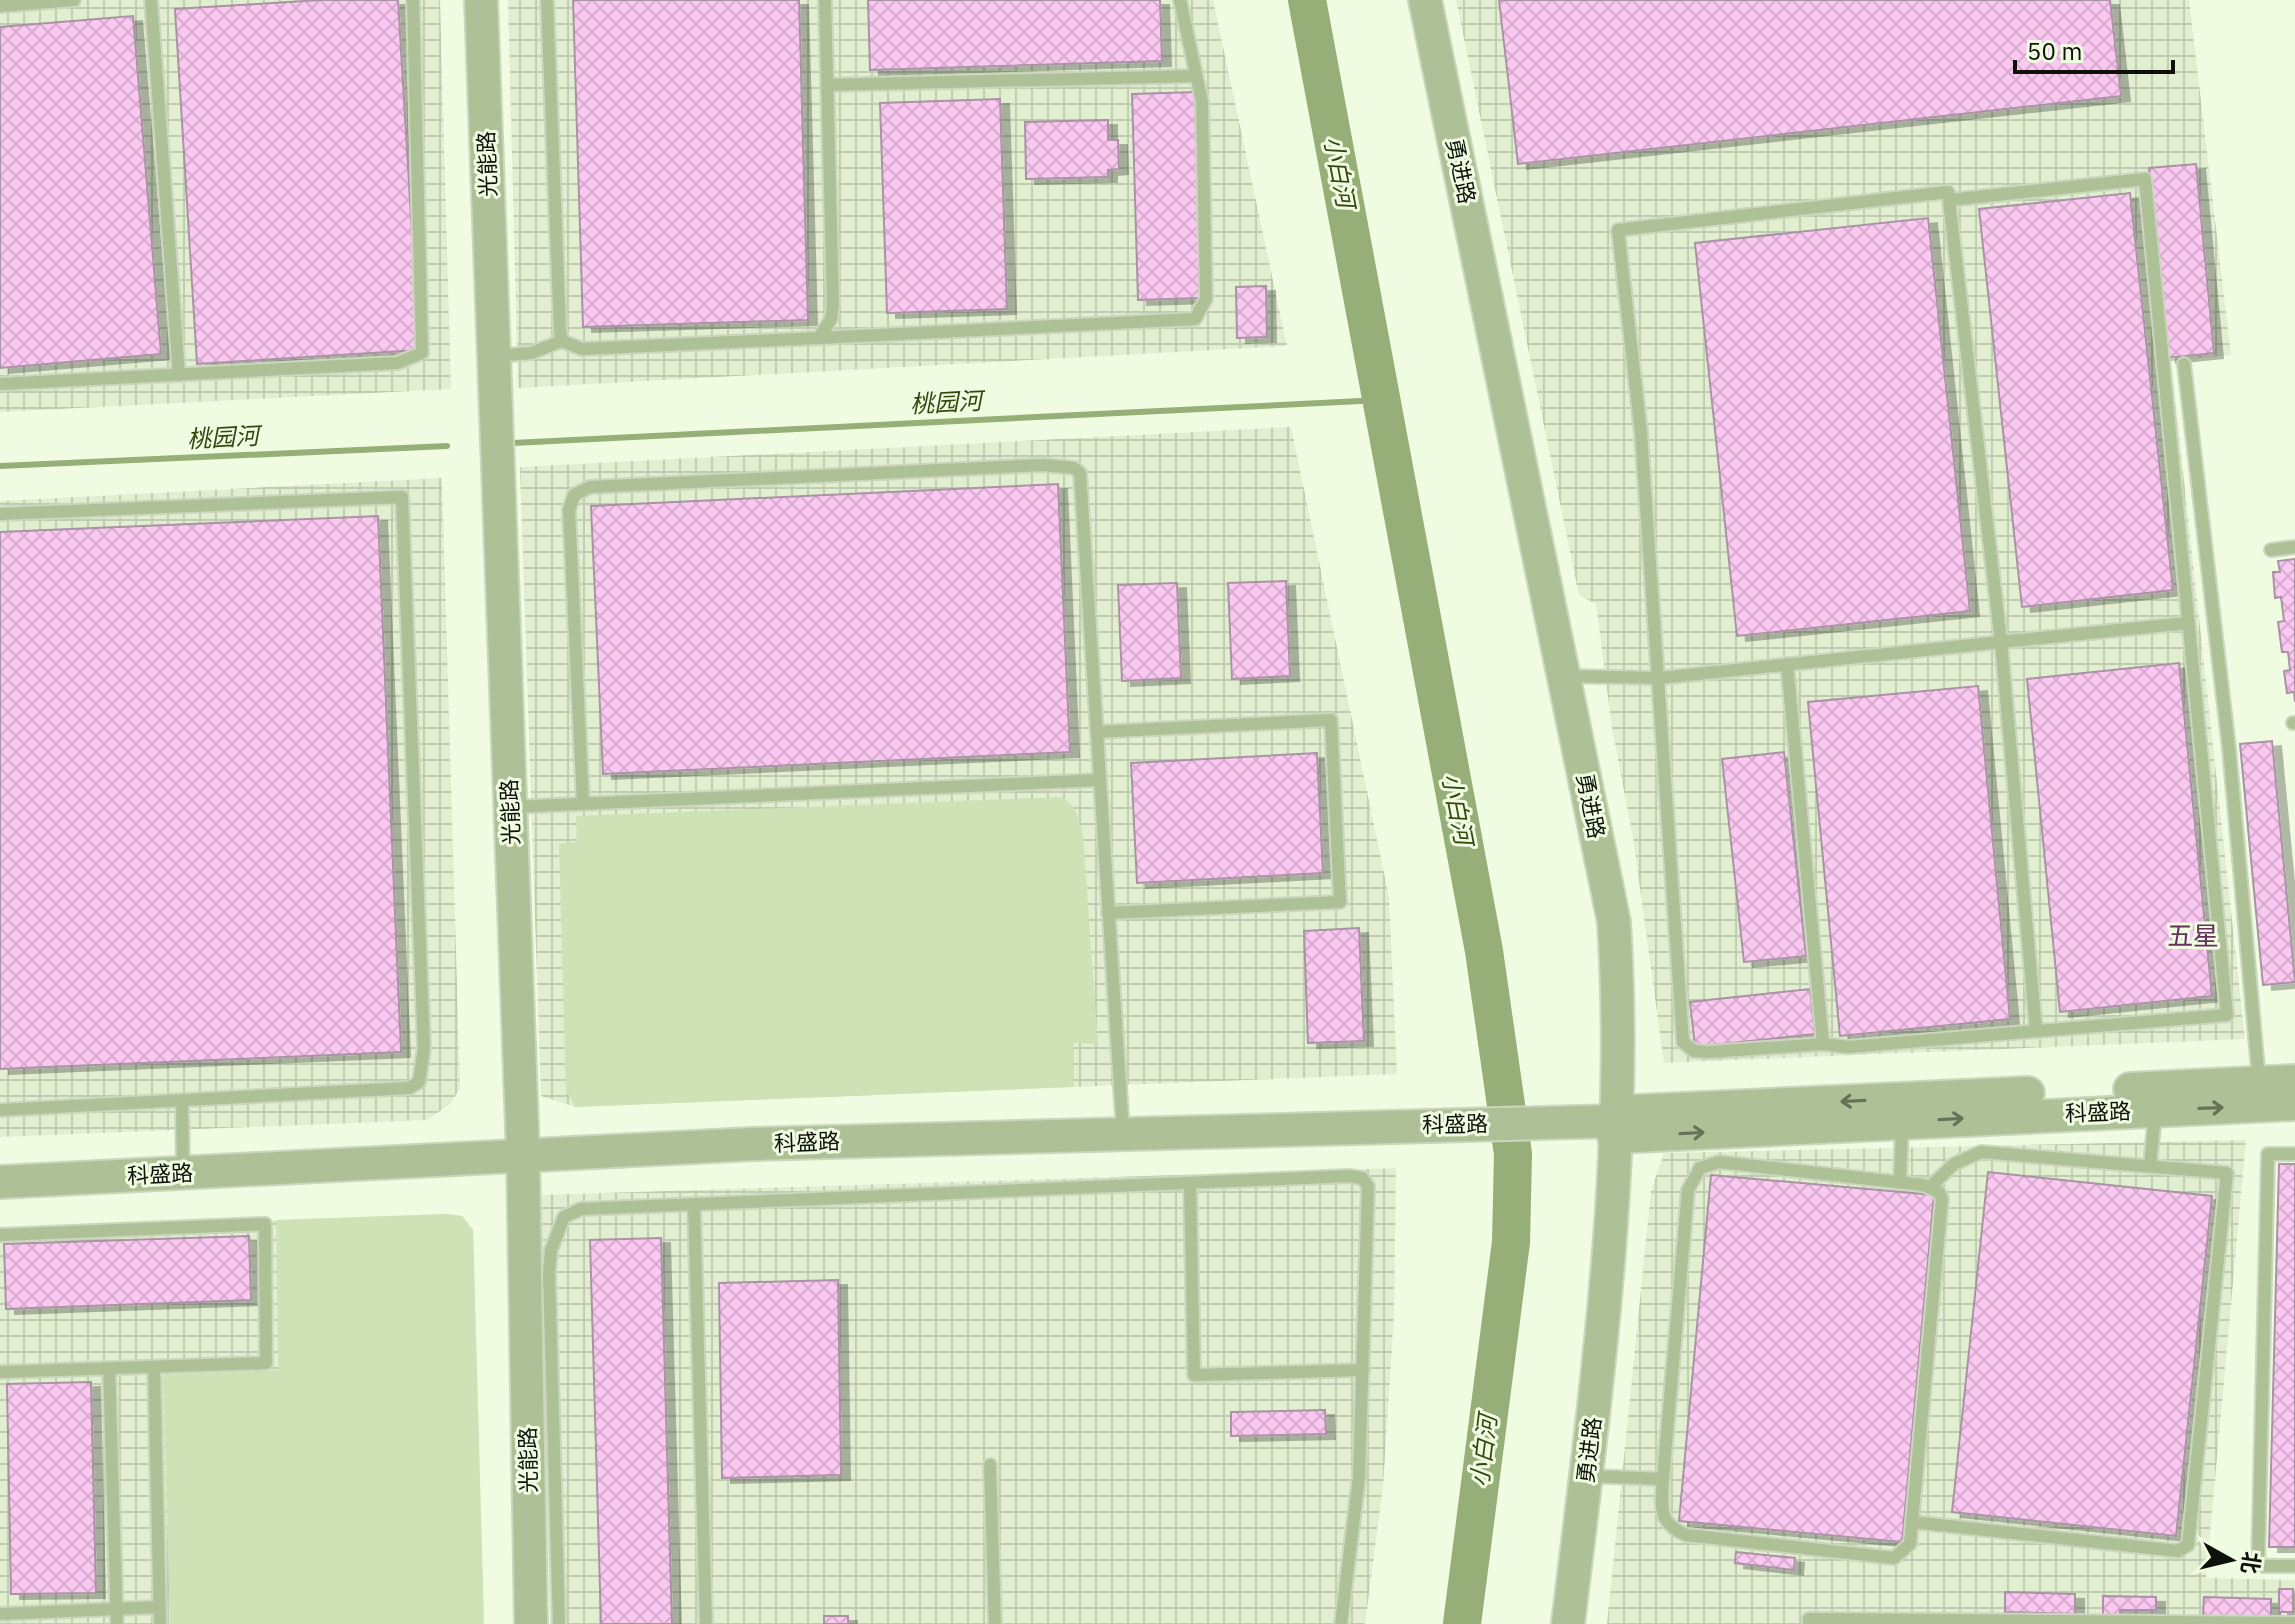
<svg xmlns="http://www.w3.org/2000/svg" width="2295" height="1624" viewBox="0 0 2295 1624" font-family="'IBM Plex Sans','Noto Sans SC',sans-serif">
<style>
.industrial{fill:url(#industrial-grid)}
.grass{fill:#cee2b6}
.lines{fill:none;stroke-linecap:round;stroke-linejoin:round}
.stream{stroke:#96ae78;stroke-width:6}
.river{stroke:#96ae78;stroke-width:38}
.building{fill:url(#building-cross-hatch);stroke:#a993a4;stroke-width:2;filter:url(#shadow)}
.service-casing{stroke:#ccd6bf;stroke-width:16}
.tertiary-casing{stroke:#ccd6bf;stroke-width:36}
.service{stroke:#aec196;stroke-width:12}
.tertiary{stroke:#aec196;stroke-width:32}
.oneway{stroke:#667257}
.labels{text-anchor:middle;stroke-width:6;stroke-linejoin:round;paint-order:stroke}
.street-label{font-size:22px;fill:#0e1109;stroke:#f0fce2}
.water-label{font-size:24px;font-style:italic;fill:#33480d;stroke:#f0fce2}
.quarter-label{font-size:26px;fill:#642f5d;stroke:#f0fce2}
</style>
<defs>
<pattern id="industrial-grid" width="8" height="8" patternUnits="userSpaceOnUse" patternTransform="scale(2)"><rect width="8" height="8" fill="#e1efd0"/><path d="M0 4h8M4 0v8" fill="none" stroke="#c0ccb1"/></pattern>
<pattern id="building-cross-hatch" width="8" height="8" patternUnits="userSpaceOnUse" patternTransform="scale(2)"><rect width="8" height="8" fill="#fbc8f2"/><path d="M0 0l8 8M0 8l8-8" fill="none" stroke="#d6abce"/></pattern>
<filter id="shadow"><feDropShadow dx="9" dy="5" stdDeviation="0" flood-color="#0004"/></filter>
</defs>
<rect width="100%" height="100%" fill="#f0fce2"/>
<!-- industrial -->
<g class="industrial">
<polygon points="0,0 440,0 451,389 0,412"/>
<polygon points="508,0 1213,0 1287,346 518,388"/>
<polygon points="1456,0 2189,0 2231,355 2171,361 2245,1039 1664,1063 1633,838 1612,728 1596,604 1579,595"/>
<polygon points="1291,427 1389,897 1397,1074 575,1107 541,1096 520,467"/>
<polygon points="442,478 460,1088 450,1104 427,1120 0,1137 0,501"/>
<polygon points="2246,1140 2206,1578 2295,1580 2295,1624 1607,1624 1651,1191 1664,1153"/>
<polygon points="1396,1168 1394,1315 1383,1486 1365,1624 550,1624 539,1195"/>
<polygon points="447,1214 462,1216 473,1230 484,1624 0,1624 0,1230"/>
</g>
<!-- grass -->
<g class="grass">
<path d="M1062,797C1077,807 1080,820 1083,837L1098,1044L1074,1043V1087L575,1107L566,1090L559,844L577,842L576,816Z"/>
<polygon points="447,1214 462,1216 473,1230 484,1624 170,1624 163,1375 278,1370 276,1220"/>
</g>
<g class="lines">
<!-- stream -->
<g class="stream">
<polyline points="513,443 1381,400"/>
<polyline points="0,466 447,446"/>
</g>
<!-- river -->
<polyline class="river" points="1307,0 1484,951 1513,1154 1511,1242 1462,1624"/>
</g>
<!-- building -->
<g class="building">
<polygon points="321,0 398,0 419,350 197,364 175,9"/>
<polygon points="573,0 799,0 808,320 583,327"/>
<polygon points="868,0 1160,0 1162,61 870,70"/>
<polygon points="1499,0 2110,0 2121,96 1518,164"/>
<polygon points="133,16 161,354 0,368 0,27"/>
<polygon points="1195,92 1200,298 1138,300 1132,94"/>
<polygon points="1000,99 1007,309 887,313 880,103"/>
<polygon points="1108,120 1108,140 1118,140 1119,169 1108,170 1108,177 1026,179 1025,122"/>
<polygon points="2196,164 2214,353 2167,358 2149,168"/>
<polygon points="2130,193 2173,590 2022,607 1979,209"/>
<polygon points="1928,218 1970,611 1737,636 1695,243"/>
<polygon points="1266,286 1267,337 1237,338 1236,287"/>
<polygon points="1058,484 1070,752 603,774 591,506"/>
<polygon points="378,516 401,1052 0,1069 0,532"/>
<polygon points="2295,559 2295,702 2294,692 2287,693 2284,671 2290,670 2288,652 2282,652 2278,622 2284,621 2281,597 2275,598 2273,572 2280,572 2278,561"/>
<polygon points="1286,581 1290,676 1232,679 1228,583"/>
<polygon points="1177,583 1181,678 1122,681 1118,585"/>
<polygon points="2179,663 2212,996 2060,1012 2027,679"/>
<polygon points="1978,686 2010,1019 1840,1036 1808,702"/>
<polygon points="2272,741 2295,982 2263,985 2240,744"/>
<polygon points="1784,752 1806,956 1744,962 1722,759"/>
<polygon points="1317,753 1323,873 1137,883 1131,763"/>
<polygon points="1359,928 1364,1041 1308,1043 1304,931"/>
<polygon points="1810,989 1815,1034 1695,1047 1690,1002"/>
<polygon points="2279,1164 2295,1164 2295,1547 2269,1547"/>
<polygon points="1988,1172 2212,1196 2176,1536 1952,1512"/>
<polygon points="1711,1175 1934,1195 1902,1542 1679,1521"/>
<polygon points="249,1236 251,1300 6,1309 4,1244"/>
<polygon points="661,1238 672,1624 601,1624 590,1240"/>
<polygon points="838,1280 841,1475 722,1478 719,1283"/>
<polygon points="91,1382 96,1593 11,1594 7,1384"/>
<polygon points="1325,1410 1326,1434 1231,1436 1231,1412"/>
<polygon points="1736,1552 1795,1558 1794,1570 1735,1563"/>
<rect x="2279" y="1589" width="14" height="23"/>
<polygon points="2005,1592 2075,1594 2075,1614 2005,1612"/>
<polygon points="2103,1596 2156,1597 2156,1610 2120,1610 2120,1617 2103,1617"/>
<polygon points="2204,1597 2271,1599 2271,1618 2203,1616"/>
<rect x="824" y="1616" width="24" height="8"/>
</g>
<g class="lines">
<defs>
<g id="service">
<polyline points="151,0 179,375"/>
<polyline points="547,0 560,331 562,341 582,349 819,338 831,319 833,304 825,0"/>
<polyline points="0,6 74,0"/>
<polyline points="827,85 1196,76"/>
<polyline points="1949,200 2145,179 2227,1015 1848,1047 1823,1044 1709,1052 1694,1051 1683,1042 1641,433 1618,230 1948,192 2001,642 2188,623"/>
<polyline points="819,338 1195,319 1206,299 1202,102 1180,0"/>
<polyline points="495,356 531,353 562,341"/>
<polyline points="2184,364 2229,748 2259,1081"/>
<polyline points="0,384 397,363 422,353 413,0"/>
<polyline points="0,514 402,497 424,1048 419,1082 409,1088 0,1110"/>
<polyline points="2271,550 2295,547"/>
<polyline points="1787,664 1823,1044"/>
<polyline points="1565,676 1660,678 2001,642 2036,1030"/>
<polyline points="2293,723 2295,723"/>
<polyline points="1097,732 1331,720 1340,902 1108,913"/>
<polyline points="583,803 569,510 574,495 590,487 1044,465 1074,468 1080,473 1123,1132"/>
<polyline points="512,807 1100,780"/>
<polyline points="182,1102 183,1170"/>
<polyline points="2295,1154 2268,1154 2258,1566 2295,1566"/>
<polyline points="2150,1166 2155,1114"/>
<polyline points="1900,1182 1902,1125"/>
<polyline points="1190,1183 1194,1375 1363,1370"/>
<polyline points="694,1205 706,1624"/>
<polyline points="0,1235 265,1224 266,1363 0,1372"/>
<polyline points="154,1367 160,1624"/>
<polyline points="109,1368 117,1624"/>
<polyline points="990,1465 995,1624"/>
<path d="M1589,1476L1663,1479C1661,1507 1658,1523 1686,1535L1894,1558L1910,1544L1942,1199L1939,1192L1923,1185L1719,1162L1700,1168L1688,1190L1663,1479"/>
<polyline points="1912,1522 2178,1551 2188,1545 2227,1173 1981,1152 1954,1164 1931,1186"/>
<polyline points="0,1614 160,1607"/>
<polyline points="559,1624 549,1274 551,1250 564,1217 581,1209 1349,1176 1362,1178 1368,1186 1359,1477 1341,1624"/>
<polyline points="1809,1624 1809,1619 2295,1623"/>
</g>
<g id="tertiary">
<polyline points="481,0 523,1155 531,1624"/>
<path d="M1425,0L1614,922C1629,1157 1596,1391 1568,1624"/>
<polyline points="2130,1089 2295,1081"/>
<polyline points="1615,1112 2028,1093"/>
<polyline points="1614,1137 2295,1104"/>
<polyline points="0,1182 753,1144 1615,1121"/>
</g>
</defs>
<!-- service casing -->
<use href="#service" class="service-casing"/>
<!-- tertiary casing -->
<use href="#tertiary" class="tertiary-casing"/>
<!-- service -->
<use href="#service" class="service"/>
<!-- tertiary -->
<use href="#tertiary" class="tertiary"/>
</g>
<!-- one-way arrows -->
<defs><path id="oneway-shaft" d="M-6 0H5M1.5-3L5.5 0L1.5 3" fill="none" stroke-width="1.6" stroke-linecap="round" stroke-linejoin="round" transform="scale(2)"/></defs>
<g class="oneway">
<use href="#oneway-shaft" transform="translate(1853 1101) rotate(177)"/>
<use href="#oneway-shaft" transform="translate(2211 1108) rotate(-2)"/>
<use href="#oneway-shaft" transform="translate(1951 1119) rotate(-3)"/>
<use href="#oneway-shaft" transform="translate(1692 1133) rotate(-3)"/>
</g>
<g class="labels">
<!-- street labels -->
<g class="street-label">
<text transform="translate(487 164) rotate(-92)" y="8">光能路</text>
<text transform="translate(1461 171) rotate(78)" y="8">勇进路</text>
<text transform="translate(1591 806) rotate(79)" y="8">勇进路</text>
<text transform="translate(510 812) rotate(-92)" y="8">光能路</text>
<text transform="translate(2098 1112) rotate(-2)" y="8">科盛路</text>
<text transform="translate(1455 1124) rotate(-1)" y="8">科盛路</text>
<text transform="translate(807 1142) rotate(-2)" y="8">科盛路</text>
<text transform="translate(160 1174) rotate(-3)" y="8">科盛路</text>
<text transform="translate(1589 1450) rotate(-83)" y="8">勇进路</text>
<text transform="translate(528 1460) rotate(-91)" y="8">光能路</text>
</g>
<!-- water labels -->
<g class="water-label">
<text transform="translate(1339 172) rotate(79)" y="8">小白河</text>
<text transform="translate(946 403) rotate(-3)" y="8">桃园河</text>
<text transform="translate(223 438) rotate(-3)" y="8">桃园河</text>
<text transform="translate(1457 809) rotate(79)" y="8">小白河</text>
<text transform="translate(1484 1451) rotate(-83)" y="8">小白河</text>
</g>
<!-- quarter labels -->
<g class="quarter-label">
<text x="2193" y="945">五星</text>
</g>
</g>
<!-- north arrow -->
<g transform="translate(2231 1560) rotate(98)" stroke="#f0fce2" stroke-width="6" paint-order="stroke">
<path d="M0-6L14 30L0 20L-14 30Z" fill="#0e1109"/>
<text y="-12" font-size="22" font-weight="bold" text-anchor="middle" fill="#0e1109">北</text>
</g>
<!-- scale -->
<path d="M2015 60v12h158v-12" fill="none" stroke="#0e1109" stroke-width="4"/>
<text x="2027" y="60" font-size="24" fill="#0e1109" stroke="#f0fce2" stroke-width="6" paint-order="stroke">50 m</text>
</svg>
